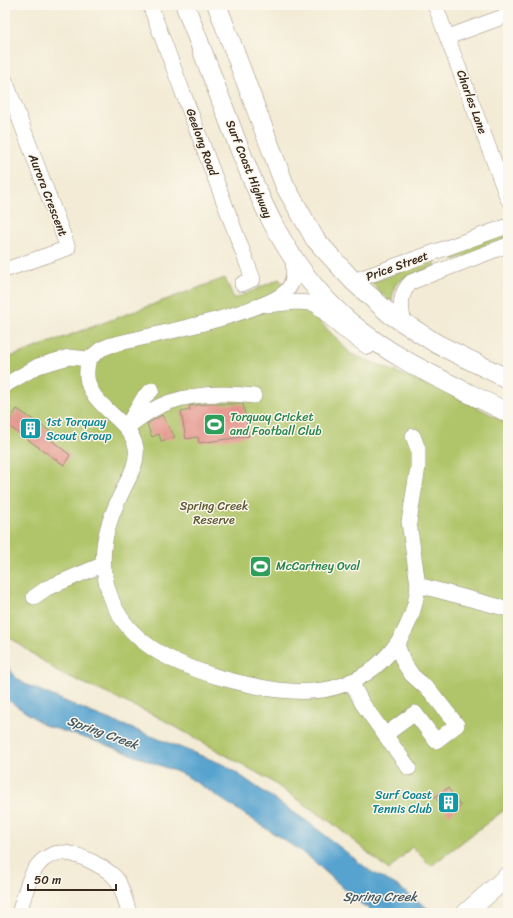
<svg xmlns="http://www.w3.org/2000/svg" width="513" height="918" viewBox="0 0 513 918" font-family="Sriracha,sans-serif">
<style>
.green{fill:#b0c569;stroke:#767844}
.water{fill:#56a3cf;stroke:#486676}
.building{fill:#e39087}
.lines{fill:none;stroke-linecap:round;stroke-linejoin:round}
.minor-casing{stroke:#978a7a;stroke-width:16}
.major-casing{stroke:#978a7a;stroke-width:20}
.minor{stroke:#fff;stroke-width:15}
.major{stroke:#fff;stroke-width:19}
.labels{text-anchor:middle;stroke-width:3;stroke-linejoin:round;paint-order:stroke}
.street-label{font-size:12px;fill:#3b2a1e;stroke:#fbf7ec}
.leisure-label{font-size:12px;fill:#27864d;stroke:#fbf7ec;text-anchor:start}
.culture-label{font-size:12px;fill:#0d838f;stroke:#fbf7ec;text-anchor:start}
.park-label{font-size:12px;fill:#5e5834;stroke:#fbf7ec}
.water-label{font-size:13px;font-style:italic;fill:#465a65;stroke:#fbf7ec}
</style>
<rect width="100%" height="100%" fill="#fbf7ec"/>
<filter id="ink" filterUnits="userSpaceOnUse"><feTurbulence type="fractalNoise" baseFrequency=".025" numOctaves="2"/><feDisplacementMap in="SourceGraphic" scale="8" xChannelSelector="R" yChannelSelector="G"/><feConvolveMatrix kernelMatrix="1 2 1 2 8 2 1 2 1" color-interpolation-filters="sRGB"/></filter>
<filter id="wash" filterUnits="userSpaceOnUse"><feTurbulence type="fractalNoise" baseFrequency=".012" numOctaves="4" result="noise"/><feDisplacementMap in="SourceGraphic" scale="16" xChannelSelector="R" yChannelSelector="G"/><feGaussianBlur stdDeviation="0.9" result="paint"/><feColorMatrix in="noise" values="0 0 0 0 0 0 0 0 0 0 0 0 0 0 0 0 0 1.4 0 .05"/><feComposite in="paint" operator="in"/></filter>
<g filter="url(#wash)">
<rect width="100%" height="100%" fill="#f3ebd5"/>
<!-- green -->
<g class="green">
<polygon points="508,232 508,241 455,260 451,251"/>
<polygon points="434,258 436,266 404,278 395,285 391,303 371,283"/>
<polygon points="225,278 234,299 279,279 351,354 446,392 508,423 508,807 431,866 412,847 389,870 332,823 268,779 158,717 57,671 5,634 5,359"/>
</g>
<!-- water -->
<polygon class="water" points="5,662 15,677 25,684 90,712 225,765 312,825 370,871 396,885 434,913 375,913 360,903 308,856 185,775 104,744 44,725 5,698"/>
<g id="blocks">
<!-- building -->
<g class="building">
<polygon points="207,404 243,404 249,436 199,443 198,437 186,439 181,412 190,410 189,406"/>
<polygon points="17,409 54,434 50,439 70,455 64,465 7,425"/>
<polygon points="162,415 175,437 161,441 159,434 152,437 147,424"/>
<polygon points="448,788 461,806 449,815 435,797"/>
</g>
</g>
</g>
<g filter="url(#ink)">
<use href="#blocks" fill-opacity="0" stroke="#978a7a" stroke-width="1"/>
<g class="lines">
<defs>
<g id="minor">
<polyline points="150,5 253,279 242,284"/>
<polyline points="435,5 508,199"/>
<polyline points="448,37 508,15"/>
<polyline points="5,80 68,248 5,270"/>
<path d="M293,259C294,269 295,280 288,289C269,313 146,336 111,345L101,349L89,359C75,405 130,413 136,448C138,462 130,476 124,488C104,528 95,560 113,603C132,646 176,664 218,677C251,686 289,695 323,690C377,681 413,637 418,585"/>
<polyline points="353,281 508,226"/>
<polyline points="267,305 296,302 312,303 318,306 341,328 368,347"/>
<path d="M404,324C401,308 398,295 411,282L508,245"/>
<polyline points="5,385 38,366 69,357 89,359"/>
<polyline points="128,424 144,397 152,390"/>
<path d="M126,428C137,420 147,412 160,406C188,393 224,392 254,396"/>
<polyline points="413,436 418,449 418,467 409,522 418,585 508,609"/>
<polyline points="34,597 47,588 102,565"/>
<polyline points="351,681 362,703 385,735 415,713 436,741 457,725 431,692 412,675 404,663 397,645"/>
<polyline points="385,735 409,768"/>
<path d="M19,913C24,898 28,877 38,865C45,857 55,852 65,853C80,854 110,869 118,881C123,891 126,902 129,913"/>
</g>
<g id="major">
<path d="M185,5C200,45 215,84 230,124C258,198 288,271 351,323C396,361 456,386 508,413"/>
<polyline points="217,5 285,186 315,239 353,281 390,314 437,344 508,379"/>
<polyline points="466,913 508,876"/>
</g>
</defs>
<!-- minor casing -->
<use href="#minor" class="minor-casing"/>
<!-- major casing -->
<use href="#major" class="major-casing"/>
<!-- minor -->
<use href="#minor" class="minor"/>
<!-- major -->
<use href="#major" class="major"/>
</g>
</g>
<!-- icons -->
<defs>
<symbol id="stadium-square" viewBox="-11 -11 22 22"><rect x="-9" y="-9" width="18" height="18" rx="4" fill="#2e9e5b" stroke="#fbf7ec"/><path d="M0-5a6.5 5 0 1 0 0 10a6.5 5 0 1 0 0-10ZM-3.5-1.8h7v3.6h-7Z" fill="#fff"/></symbol>
<symbol id="building-square" viewBox="-11 -11 22 22"><rect x="-9" y="-9" width="18" height="18" rx="4" fill="#0f9aa8" stroke="#fbf7ec"/><path d="M-4-6H4V6H1V3H-1V6H-4ZM-2.5-4.3h1.7v1.8h-1.7ZM.8-4.3h1.7v1.8H.8ZM-2.5-1h1.7V.8h-1.7ZM.8-1h1.7V.8H.8Z" fill="#fff"/></symbol>
</defs>
<g fill-rule="evenodd">
<use href="#stadium-square" x="202" y="412" width="25" height="25"/>
<use href="#building-square" x="18" y="416" width="25" height="25"/>
<use href="#stadium-square" x="248" y="554" width="25" height="25"/>
<use href="#building-square" x="436" y="790" width="25" height="25"/>
</g>
<g class="labels">
<!-- street labels -->
<g class="street-label">
<text transform="translate(472 102) rotate(70)" y="4">Charles Lane</text>
<text transform="translate(202 142) rotate(70)" y="4">Geelong Road</text>
<text transform="translate(249 169) rotate(68)" y="4">Surf Coast Highway</text>
<text transform="translate(48 195) rotate(69)" y="4">Aurora Crescent</text>
<text transform="translate(397 266) rotate(-20)" y="4">Price Street</text>
</g>
<!-- leisure labels -->
<g class="leisure-label">
<text x="230" y="421">Torquay Cricket<tspan x="230" dy="14">and Football Club</tspan></text>
<text x="276" y="570">McCartney Oval</text>
</g>
<!-- culture labels -->
<g class="culture-label">
<text x="46" y="426">1st Torquay<tspan x="46" dy="14">Scout Group</tspan></text>
<text x="432" y="799" text-anchor="end">Surf Coast<tspan x="432" dy="14">Tennis Club</tspan></text>
</g>
<!-- park labels -->
<g class="park-label">
<text x="214" y="510">Spring Creek<tspan x="214" dy="14">Reserve</tspan></text>
</g>
<!-- water labels -->
<g class="water-label">
<text transform="translate(103 732) rotate(20)" y="5">Spring Creek</text>
<text x="380" y="901">Spring Creek</text>
</g>
</g>
<!-- margin -->
<rect width="513" height="918" fill="none" stroke="#fbf7ec" stroke-width="20"/>
<!-- scale -->
<path d="M28 884v6h88v-6" fill="none" stroke="#3b2a1e" stroke-width="2"/>
<text x="34" y="884" font-size="12" fill="#3b2a1e" stroke="#fbf7ec" stroke-width="3" paint-order="stroke">50 m</text>
</svg>
